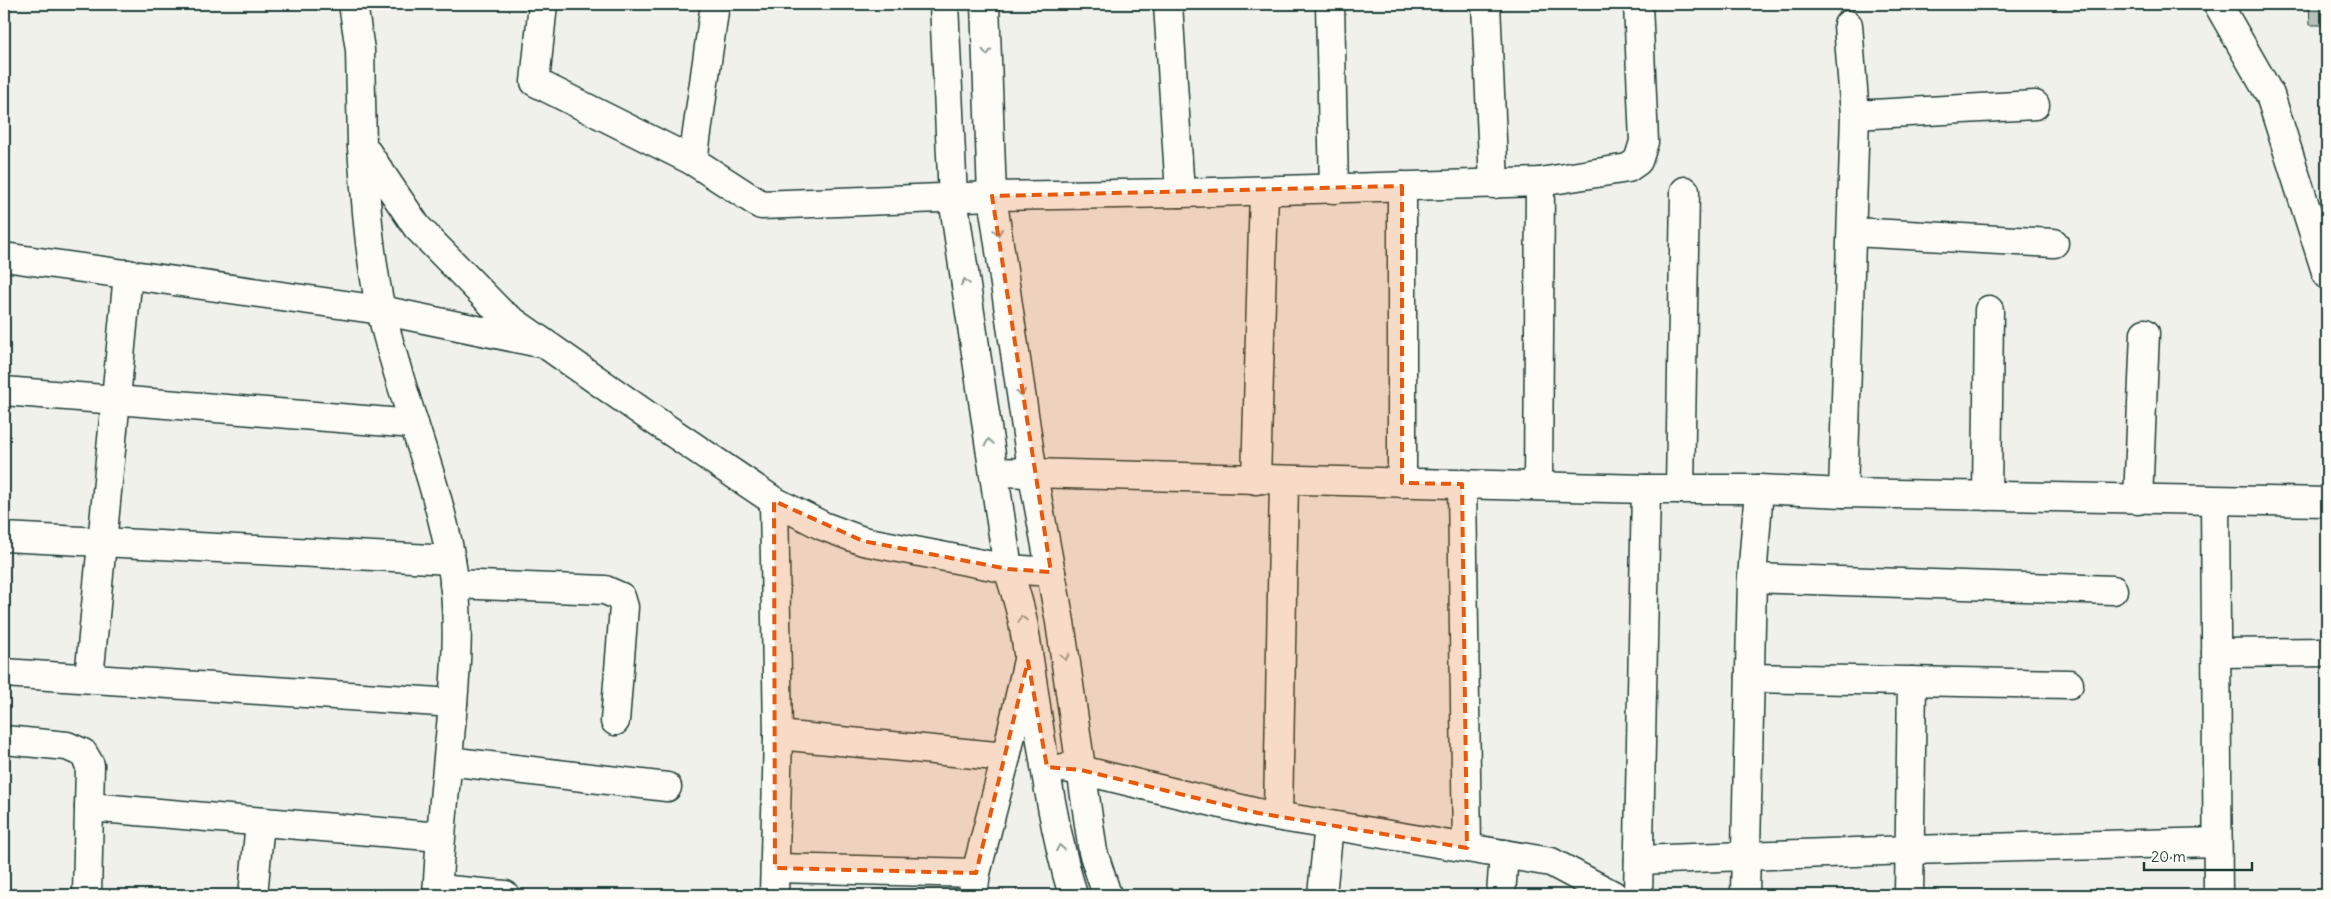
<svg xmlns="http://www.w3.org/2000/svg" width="2331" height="899" viewBox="0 0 2331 899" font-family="Delius,sans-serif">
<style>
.building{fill:#b6bfb8;stroke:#1f3d34}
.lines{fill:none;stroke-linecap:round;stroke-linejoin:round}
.street-casing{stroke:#1f3d34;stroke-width:31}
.secondary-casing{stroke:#1f3d34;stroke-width:31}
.street{stroke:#fdfcf7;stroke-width:28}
.secondary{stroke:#fdfcf7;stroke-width:28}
.oneway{stroke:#8e9c96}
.marked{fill:#e8590c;fill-opacity:0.2;stroke:#e8590c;stroke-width:4;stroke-dasharray:10 6;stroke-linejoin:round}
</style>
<rect width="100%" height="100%" fill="#f0f1eb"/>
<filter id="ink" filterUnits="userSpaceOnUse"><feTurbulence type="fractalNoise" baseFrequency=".02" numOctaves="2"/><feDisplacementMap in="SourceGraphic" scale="10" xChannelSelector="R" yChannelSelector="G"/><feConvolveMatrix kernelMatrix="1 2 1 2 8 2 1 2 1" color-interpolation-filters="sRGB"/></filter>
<g filter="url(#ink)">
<!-- building -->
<polygon class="building" points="2309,4 2327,4 2327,25 2310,25"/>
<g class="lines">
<defs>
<g id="street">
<polyline points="353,4 360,50 362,145 417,227 501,313 648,416 774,501 823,526 863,541 1008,569 1051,572"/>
<polyline points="543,4 535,82 693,161 761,205 992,196 1180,193 1168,4"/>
<polyline points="1330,4 1334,189"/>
<polyline points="1486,4 1494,184"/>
<polyline points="1855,115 2035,105"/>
<path d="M362,147C366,201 369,256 381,310C400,395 436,474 451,560C462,622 455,684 449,747C444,796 440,846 437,895"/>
<polyline points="693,161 715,4"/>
<polyline points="1402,186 1402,483"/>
<polyline points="1180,193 1540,182 1628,168 1638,161 1644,142 1638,4"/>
<polyline points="1853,232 2054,243"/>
<polyline points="4,257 381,310 535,342"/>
<polyline points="4,391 414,424"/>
<polyline points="994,472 1646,489 1759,489 1843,493 2327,502"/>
<polyline points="1256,480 1264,191"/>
<polyline points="1462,484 1467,848"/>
<polyline points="1538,486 1540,182"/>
<polyline points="1680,489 1685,191"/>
<polyline points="1843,493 1855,115 1848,25"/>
<polyline points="1987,496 1989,310"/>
<polyline points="2138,500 2145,333"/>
<polyline points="774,501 778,735 774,895"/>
<polyline points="2215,501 2218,895"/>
<polyline points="4,537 451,560"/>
<polyline points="1752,578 2113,590"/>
<polyline points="454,584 605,590 621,597 624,607 615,721"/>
<polyline points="2216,653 2327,652"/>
<polyline points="4,673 453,703"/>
<polyline points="89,678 128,274"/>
<polyline points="1750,678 2069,684"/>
<polyline points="778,735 1006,757"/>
<polyline points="4,740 67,746 83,753 90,765 87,895"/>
<polyline points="448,761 667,787"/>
<polyline points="89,807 440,837"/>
<polyline points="1278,816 1284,481"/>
<polyline points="1639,860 1910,850 2217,842"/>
<polyline points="775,868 976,873"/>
<polyline points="438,889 505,895"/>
<polyline points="253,895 260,822"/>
<polyline points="973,895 976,873 1006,757 1028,660"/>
<polyline points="1322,895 1329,825"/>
<polyline points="1501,895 1504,854"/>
<polyline points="1638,895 1646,489"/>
<polyline points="1745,895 1752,578 1759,489"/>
<polyline points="1909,895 1912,681"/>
</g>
<g id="secondary">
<path d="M944,4L953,198L1008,569C1014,588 1021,608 1024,628C1039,717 1047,809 1073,895"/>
<polyline points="985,4 992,196 1033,475 1060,622 1093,852 1107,895"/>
<polyline points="2218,4 2270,95 2327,275"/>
<polyline points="1063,768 1081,770 1258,813 1551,862 1613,895"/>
</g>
</defs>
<!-- street casing -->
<use href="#street" class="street-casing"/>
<!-- secondary casing -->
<use href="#secondary" class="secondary-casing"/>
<!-- street -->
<use href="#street" class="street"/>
<!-- secondary -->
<use href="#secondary" class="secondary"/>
</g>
<!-- one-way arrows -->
<defs><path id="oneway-chevron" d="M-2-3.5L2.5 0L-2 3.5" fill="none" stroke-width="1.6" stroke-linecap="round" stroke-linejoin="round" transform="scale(1.25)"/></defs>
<g class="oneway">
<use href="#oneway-chevron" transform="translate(987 52) rotate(88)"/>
<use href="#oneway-chevron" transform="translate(998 232) rotate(82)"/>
<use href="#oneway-chevron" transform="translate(965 282) rotate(-99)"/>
<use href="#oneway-chevron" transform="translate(1021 393) rotate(82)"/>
<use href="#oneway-chevron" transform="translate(989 442) rotate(-99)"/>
<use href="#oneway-chevron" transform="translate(1022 619) rotate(-105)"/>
<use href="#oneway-chevron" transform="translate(1065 657) rotate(82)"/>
<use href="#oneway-chevron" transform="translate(1060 848) rotate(-100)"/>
</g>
</g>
<!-- marked area -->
<path class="marked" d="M1402,186V483L1462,484L1467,848L1258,813L1081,770L1047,767L1028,661L976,873L775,868L774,501L863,541L1008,569L1051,572L992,196Z"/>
<!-- margin -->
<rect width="2331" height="899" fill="none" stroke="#fdfcf7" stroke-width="20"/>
<rect x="10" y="10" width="2311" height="879" fill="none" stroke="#1f3d34" stroke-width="2" filter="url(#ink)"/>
<!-- scale -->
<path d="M2144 862v8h108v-8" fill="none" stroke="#1f3d34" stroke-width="2.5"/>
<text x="2151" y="862" font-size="15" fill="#1f3d34" stroke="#fdfcf7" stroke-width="4" paint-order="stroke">20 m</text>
</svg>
